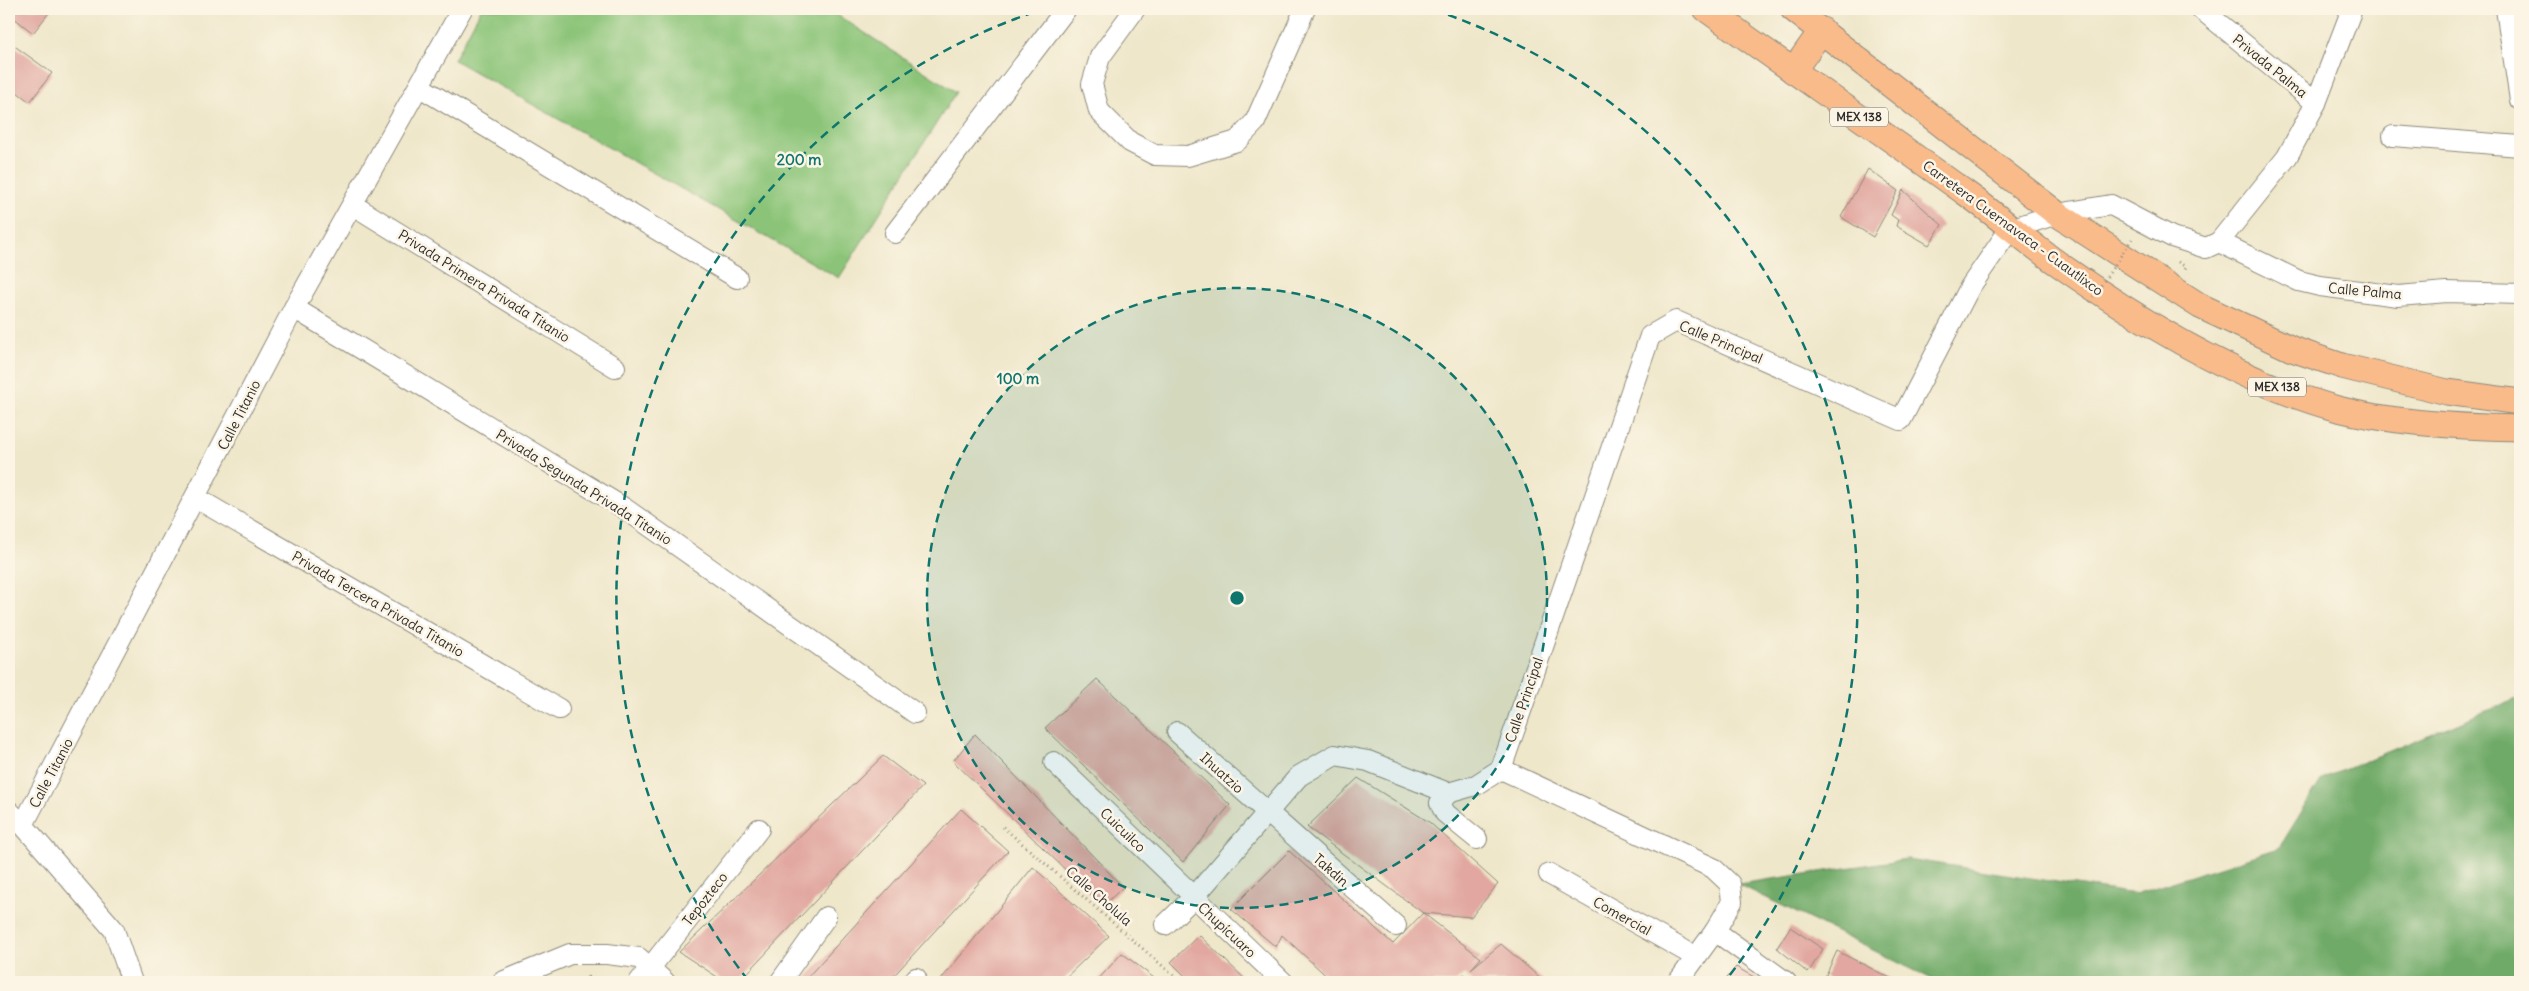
<svg xmlns="http://www.w3.org/2000/svg" width="2529" height="991" viewBox="0 0 2529 991" font-family="Delius,sans-serif">
<style>
.green{fill:#8bc478;stroke:#5b7852}
.forest{fill:#70aa68;stroke:#4e6a4a}
.building{fill:#e1a7a0}
.lines{fill:none;stroke-linecap:round;stroke-linejoin:round}
.minor-casing{stroke:#8d897a;stroke-width:22}
.major-casing{stroke:#8d897a;stroke-width:27}
.path{stroke:#8d897a;stroke-width:3;stroke-dasharray:1 4;stroke-linecap:butt}
.minor{stroke:#fff;stroke-width:20}
.major{stroke:#fabb8b;stroke-width:25}
.path-bridge{stroke:#8d897a;stroke-width:3;stroke-dasharray:1 4;stroke-linecap:butt}
.ring{fill:none;stroke:#0f766e;stroke-width:2.5;stroke-dasharray:9 6}
.labels{text-anchor:middle;stroke-width:5;stroke-linejoin:round;paint-order:stroke}
.shield{fill:#fcf5e5;stroke:#6a6863;stroke-width:1}
.shield-label{font-size:12px;font-weight:bold;fill:#2b2b2b}
.street-label{font-size:14px;fill:#2b2b2b;stroke:#fcf5e5}
.centre{fill:#0f766e;stroke:#fcf5e5;stroke-width:2.5}
.ring-label{font-size:15px;text-anchor:middle;font-weight:bold;fill:#0f766e;stroke:#fcf5e5;stroke-width:5;stroke-linejoin:round;paint-order:stroke}
</style>
<rect width="100%" height="100%" fill="#fcf5e5"/>
<filter id="ink" filterUnits="userSpaceOnUse"><feTurbulence type="fractalNoise" baseFrequency=".02" numOctaves="2"/><feDisplacementMap in="SourceGraphic" scale="10" xChannelSelector="R" yChannelSelector="G"/><feConvolveMatrix kernelMatrix="1 2 1 2 8 2 1 2 1" color-interpolation-filters="sRGB"/></filter>
<filter id="wash" filterUnits="userSpaceOnUse"><feTurbulence type="fractalNoise" baseFrequency=".0096" numOctaves="4" result="noise"/><feDisplacementMap in="SourceGraphic" scale="20" xChannelSelector="R" yChannelSelector="G"/><feGaussianBlur stdDeviation="1.12" result="paint"/><feColorMatrix in="noise" values="0 0 0 0 0 0 0 0 0 0 0 0 0 0 0 0 0 1.4 0 .05"/><feComposite in="paint" operator="in"/></filter>
<g filter="url(#wash)">
<rect width="100%" height="100%" fill="#efe7ca"/>
<!-- green -->
<polygon class="green" points="481,9 828,9 956,92 839,278 454,60"/>
<!-- forest -->
<polygon class="forest" points="2520,697 2520,982 1938,982 1738,884 1907,859 2135,894 2279,848 2322,779"/>
<g id="blocks">
<!-- building -->
<g class="building">
<polygon points="9,9 52,9 33,33 9,14"/>
<polygon points="9,42 52,73 30,102 9,86"/>
<polygon points="1868,169 1898,191 1873,237 1841,217"/>
<polygon points="1903,190 1942,225 1929,245 1896,226 1898,220 1891,215"/>
<polygon points="1097,679 1230,805 1183,862 1045,728"/>
<polygon points="975,734 1123,887 1103,906 953,761"/>
<polygon points="883,756 923,786 739,982 725,982 679,952"/>
<polygon points="1358,778 1429,822 1498,884 1471,917 1423,913 1307,827"/>
<polygon points="961,809 1008,851 888,982 803,982"/>
<polygon points="1289,851 1393,944 1423,913 1481,958 1471,969 1501,944 1545,982 1472,982 1464,974 1455,982 1333,982 1282,935 1276,947 1231,909"/>
<polygon points="1033,867 1109,936 1061,982 939,982"/>
<polygon points="1790,927 1823,949 1808,973 1777,948"/>
<polygon points="1199,935 1248,982 1191,982 1171,962"/>
<polygon points="1837,951 1898,982 1837,982 1825,977"/>
<polygon points="1122,953 1159,982 1096,982"/>
<polygon points="1736,967 1763,982 1724,982"/>
<polygon points="588,976 595,982 581,982"/>
</g>
</g>
</g>
<g filter="url(#ink)">
<use href="#blocks" fill-opacity="0" stroke="#8d897a" stroke-width="1"/>
<g class="lines">
<defs>
<g id="minor">
<polyline points="1135,9 1100,57 1092,84 1099,111 1130,142 1155,155 1188,156 1237,141 1255,122 1305,9"/>
<polyline points="2201,9 2316,103"/>
<polyline points="2506,9 2520,100"/>
<polyline points="420,87 737,278"/>
<polyline points="2393,136 2520,146"/>
<polyline points="353,205 615,367"/>
<polyline points="895,233 1066,9"/>
<polyline points="2219,242 2299,281 2320,286 2398,296 2447,292 2520,294"/>
<polyline points="294,308 624,508 915,713"/>
<polyline points="196,498 559,709"/>
<polyline points="1177,732 1396,926"/>
<polyline points="1054,762 1283,982"/>
<polyline points="1501,769 1713,868 1730,884 1732,902 1715,931 1678,982"/>
<polyline points="1448,793 1440,803 1445,813 1477,839"/>
<polyline points="9,811 23,825 114,930 132,982"/>
<polyline points="23,825 294,308 462,9"/>
<polyline points="1549,874 1696,957"/>
<polyline points="1165,925 1193,898 1299,776 1335,755 1368,761 1448,793 1476,785 1501,769 1650,336 1676,321 1901,420 1970,287 2010,229 2057,214 2111,205 2172,237 2206,248 2219,242 2287,157 2316,103 2352,9"/>
<polyline points="1715,931 1786,982"/>
<polyline points="502,982 570,954 607,954 639,958 665,982"/>
<polyline points="639,982 759,829"/>
<polyline points="780,982 826,917"/>
<polyline points="913,982 916,978"/>
</g>
<g id="major">
<path d="M1706,9C1793,71 1880,131 1967,194C1998,216 2028,243 2060,265C2141,322 2242,383 2338,409C2393,423 2464,427 2520,428"/>
<polyline points="1793,9 2057,214 2200,306 2292,349 2342,366 2447,392 2520,402"/>
<polyline points="1793,71 1822,30"/>
</g>
</defs>
<!-- minor casing -->
<use href="#minor" class="minor-casing"/>
<!-- major casing -->
<use href="#major" class="major-casing"/>
<!-- path -->
<g class="path">
<polyline points="2178,262 2186,267 2183,271"/>
<polyline points="1003,827 1181,982"/>
</g>
<!-- minor -->
<use href="#minor" class="minor"/>
<!-- major -->
<use href="#major" class="major"/>
<!-- path-bridge -->
<polyline class="path-bridge" points="2090,302 2132,239"/>
</g>
</g>
<!-- distance rings -->
<circle cx="1237" cy="598" r="310" fill="#0f766e" fill-opacity=".12"/>
<g class="ring">
<circle cx="1237" cy="598" r="310"/>
<path d="M748 980A620 620 0 0 1 1040 10M1434 10A620 620 0 0 1 1726 980"/>
</g>
<g class="labels">
<!-- shield labels -->
<g class="shield">
<rect x="1830" y="107.5" width="58" height="19" rx="4"/>
<rect x="2248" y="377.5" width="58" height="19" rx="4"/>
</g>
<g class="shield-label">
<text x="1859" y="121">MEX 138</text>
<text x="2277" y="391">MEX 138</text>
</g>
<!-- street labels -->
<g class="street-label">
<text transform="translate(2270 66) rotate(39)" y="5">Privada Palma</text>
<text transform="translate(2013 228) rotate(36)" y="5">Carretera Cuernavaca - Cuautlixco</text>
<text transform="translate(484 286) rotate(32)" y="5">Privada Primera Privada Titanio</text>
<text transform="translate(2365 291) rotate(5)" y="5">Calle Palma</text>
<text transform="translate(1721 342) rotate(23)" y="5">Calle Principal</text>
<text transform="translate(239 415) rotate(-63)" y="5">Calle Titanio</text>
<text transform="translate(584 487) rotate(32)" y="5">Privada Segunda Privada Titanio</text>
<text transform="translate(378 604) rotate(30)" y="5">Privada Tercera Privada Titanio</text>
<text transform="translate(1524 700) rotate(-71)" y="5">Calle Principal</text>
<text transform="translate(51 773) rotate(-62)" y="5">Calle Titanio</text>
<text transform="translate(1222 773) rotate(42)" y="5">Ihuatzio</text>
<text transform="translate(1123 830) rotate(44)" y="5">Cuicuilco</text>
<text transform="translate(1331 870) rotate(41)" y="5">Takdin</text>
<text transform="translate(1099 896) rotate(41)" y="5">Calle Cholula</text>
<text transform="translate(705 899) rotate(-52)" y="5">Tepozteco</text>
<text transform="translate(1622 916) rotate(29)" y="5">Comercial</text>
<text transform="translate(1227 930) rotate(43)" y="5">Chupícuaro</text>
</g>
</g>
<circle cx="1237" cy="598" r="8" class="centre"/>
<g class="ring-label">
<text x="799" y="165">200 m</text>
<text x="1018" y="384">100 m</text>
</g>
<!-- margin -->
<rect width="2529" height="991" fill="none" stroke="#fcf5e5" stroke-width="30"/>
</svg>
